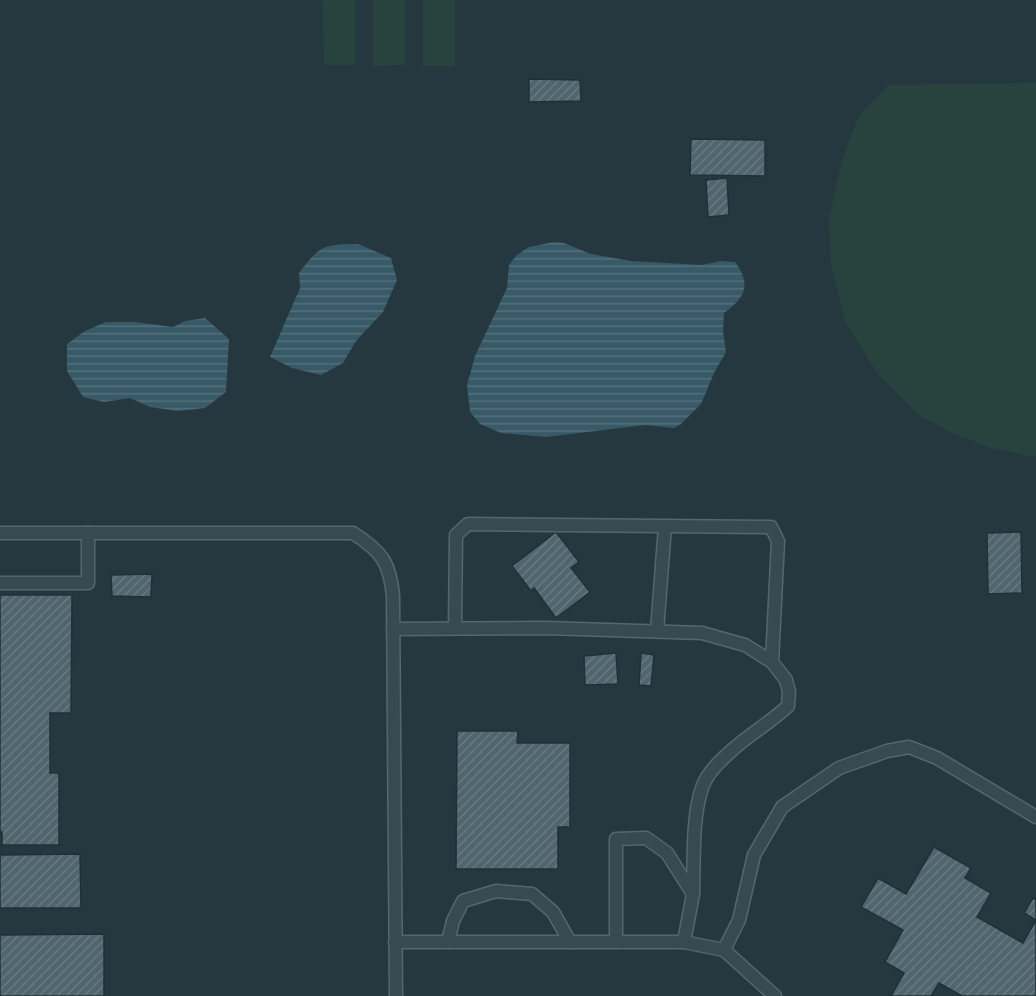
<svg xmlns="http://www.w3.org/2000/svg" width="1036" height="996" viewBox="0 0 1036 996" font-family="'Fira Sans Condensed',sans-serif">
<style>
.grass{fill:#28433e}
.water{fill:url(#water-rules)}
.building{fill:url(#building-hatch);stroke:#203037;stroke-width:1.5}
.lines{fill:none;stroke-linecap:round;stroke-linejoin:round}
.service-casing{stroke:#57666d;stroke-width:15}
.service{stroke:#394950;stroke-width:12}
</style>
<defs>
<pattern id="water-rules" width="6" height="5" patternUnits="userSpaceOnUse" patternTransform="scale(1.5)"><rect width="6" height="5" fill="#385967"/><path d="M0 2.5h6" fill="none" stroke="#536f7b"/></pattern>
<pattern id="building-hatch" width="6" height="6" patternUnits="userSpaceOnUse" patternTransform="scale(1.5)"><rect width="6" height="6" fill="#50656d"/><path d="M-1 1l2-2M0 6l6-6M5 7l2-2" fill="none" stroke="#677980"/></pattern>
</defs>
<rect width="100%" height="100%" fill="#253840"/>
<!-- grass -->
<g class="grass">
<polygon points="323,0 355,0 355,65 324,65"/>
<polygon points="373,0 405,0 405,65 373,66"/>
<rect x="423" y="0" width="32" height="66"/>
<polygon points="1036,83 1036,456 1028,456 992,448 952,433 917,414 877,373 846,323 831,265 829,219 842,161 858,117 889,85"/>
</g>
<!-- water -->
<g class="water">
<path d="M554,242L564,243L591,254L631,261L702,265L721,261L735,262C752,285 745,298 724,313L723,331L726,352L714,373L701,404L681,424L674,428L645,425L546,437L501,433L480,424L470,412L467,385L475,356L507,288L509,265L517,255L529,247Z"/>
<path d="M358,244L391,258L397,280L383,312L356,341L343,363L321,375L292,368L270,357L300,288L299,273C321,244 323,245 358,244Z"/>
<polygon points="205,318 229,339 226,392 205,408 178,411 150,407 130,398 104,402 83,397 67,371 67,344 85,331 106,322 135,322 173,327 185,321"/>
</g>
<!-- building -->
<g class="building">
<polygon points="529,79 580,80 581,101 529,102"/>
<polygon points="691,139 765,140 765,176 690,175"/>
<polygon points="727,178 729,215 708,217 706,180"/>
<polygon points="556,532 579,562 571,568 590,592 556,618 534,588 531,591 512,566"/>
<polygon points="1021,532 1022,593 988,594 987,533"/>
<polygon points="152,574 151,597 112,596 111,575"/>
<polygon points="0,595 72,595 71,713 50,713 50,773 59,773 59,845 2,845 2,832 0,832"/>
<polygon points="616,653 618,684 585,685 584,656"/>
<polygon points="641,653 654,655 651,686 639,685"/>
<polygon points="457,731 518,731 517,743 570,743 570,827 558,827 558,869 456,869"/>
<polygon points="934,847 971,868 965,878 991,893 977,917 1023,943 1036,920 1036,996 962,996 939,983 931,996 891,996 904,973 885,962 903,930 861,907 878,878 906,894"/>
<polygon points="80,854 81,908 0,908 0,855"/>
<polygon points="1033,898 1036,900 1036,920 1024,913"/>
<polygon points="104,934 104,996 0,996 0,935"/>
</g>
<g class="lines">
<defs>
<g id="service">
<path d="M0,533H353C381,551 390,562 393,596L396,996"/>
<polyline points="0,583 88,583 88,533"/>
<polyline points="455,628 456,535 468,524 771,527 778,541 772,662"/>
<path d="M393,629L546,628L702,633L745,645L772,662L786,680L789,692L788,706C770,723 748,735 730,752C719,762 707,773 702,788C692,816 694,863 693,894"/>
<polyline points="657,631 665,526"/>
<polyline points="395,942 684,942 724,950 775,996"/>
<polyline points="448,942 453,921 463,901 496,891 532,894 553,912 570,942"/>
<polyline points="616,942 616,839 646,838 667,853 693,894 684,942"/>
<polyline points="724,950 739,920 754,855 782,807 839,768 887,751 909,747 937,758 1036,817"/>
</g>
</defs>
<!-- service casing -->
<use href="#service" class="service-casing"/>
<!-- service -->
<use href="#service" class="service"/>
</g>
</svg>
